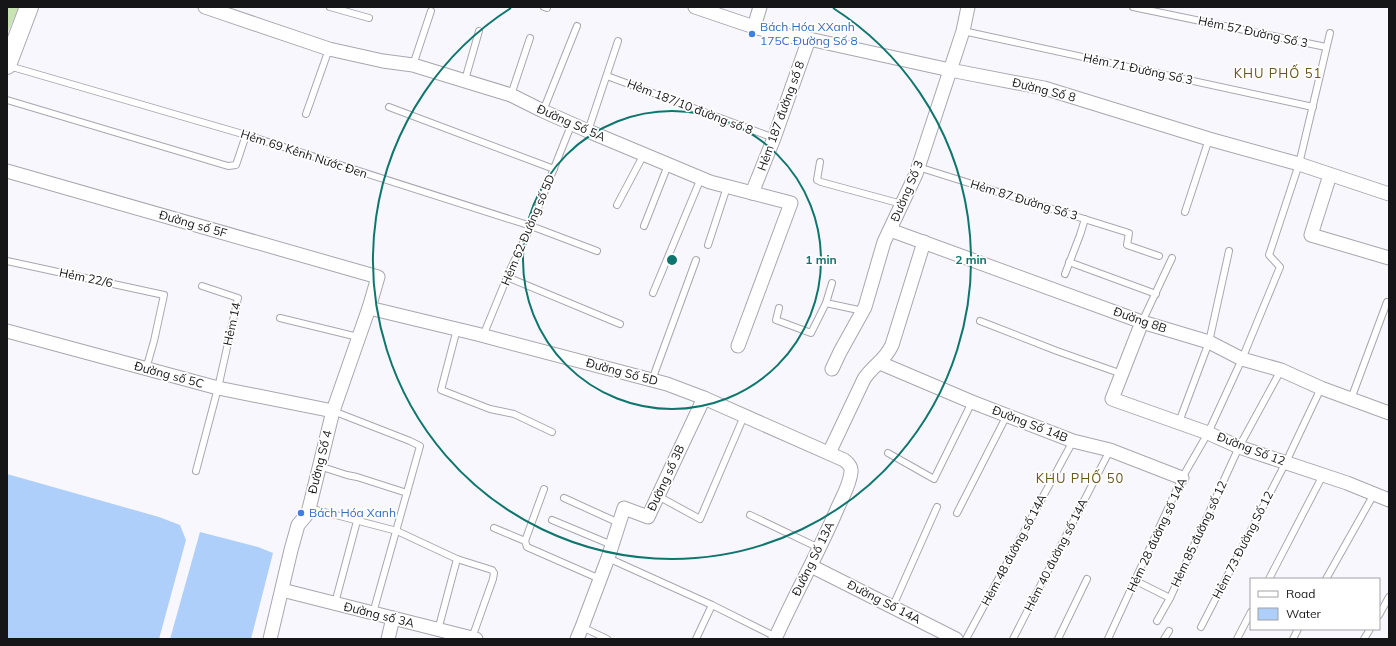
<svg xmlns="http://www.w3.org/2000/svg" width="1396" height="646" viewBox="0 0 1396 646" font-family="Mulish,sans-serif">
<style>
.green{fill:#c9e4b3}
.water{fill:#adcffa}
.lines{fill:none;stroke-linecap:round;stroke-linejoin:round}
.lane-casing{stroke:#a9a7ae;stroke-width:8}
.street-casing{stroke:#a9a7ae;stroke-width:15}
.secondary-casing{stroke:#a9a7ae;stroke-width:20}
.lane{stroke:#fff;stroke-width:6}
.street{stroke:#fff;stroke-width:13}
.secondary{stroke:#fff;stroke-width:18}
.ring{fill:none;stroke:#0f766e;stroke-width:2}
.shop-dot{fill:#3f7fe0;stroke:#fff;stroke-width:1.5}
.labels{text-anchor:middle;stroke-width:3.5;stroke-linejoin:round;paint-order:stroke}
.shop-label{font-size:12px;fill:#366cbe;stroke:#fff;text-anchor:start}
.street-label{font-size:12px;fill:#161618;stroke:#fff}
.neighbourhood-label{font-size:13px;letter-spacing:1px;fill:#69561a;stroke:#fff}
.centre{fill:#0f766e;stroke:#fff;stroke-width:2}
.ring-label{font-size:12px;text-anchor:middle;font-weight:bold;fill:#0f766e;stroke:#fff;stroke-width:3.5;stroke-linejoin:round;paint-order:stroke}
</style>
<rect width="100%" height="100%" fill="#f9f7fe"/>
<!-- green -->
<polygon class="green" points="7,7 19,7 7,34"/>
<!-- water -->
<g class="water">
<polygon points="7,474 159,517 180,525 186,540 159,639 7,639"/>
<polygon points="200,532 258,547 273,553 251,639 170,639"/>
</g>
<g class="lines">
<defs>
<g id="lane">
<polyline points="330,7 369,18"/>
<polyline points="544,7 547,8"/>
<polyline points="1133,7 1326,47"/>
<polyline points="963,31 1313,107"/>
<polyline points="413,65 431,11"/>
<polyline points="9,66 246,135 531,226 597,251"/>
<polyline points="607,76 774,138"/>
<polyline points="465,80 479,31"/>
<polyline points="511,95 530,38"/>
<polyline points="7,100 228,166 236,165 246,135"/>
<polyline points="389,107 554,169"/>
<polyline points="543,111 577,26"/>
<polyline points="306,114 329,49"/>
<polyline points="588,131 618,41"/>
<polyline points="820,162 817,180 821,182 902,204"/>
<polyline points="918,167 1129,233 1127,245 1159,256"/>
<polyline points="617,205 644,154"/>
<polyline points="1185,212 1209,139"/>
<polyline points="644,226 668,165"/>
<polyline points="708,245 727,187"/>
<polyline points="7,261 164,295 154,341 146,369"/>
<polyline points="1069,262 1156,294"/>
<polyline points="1065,274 1080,235 1085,219"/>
<polyline points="507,277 620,324"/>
<polyline points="653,293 701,178"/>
<polyline points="826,303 832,283"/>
<polyline points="779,308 776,320 811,333 826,303 863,311"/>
<polyline points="280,318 358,337"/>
<polyline points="980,321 1057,351 1122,374"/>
<polyline points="1142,322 1172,258"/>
<polyline points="457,329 441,390 490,409 514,414 552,432"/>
<polyline points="483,336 510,270 531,226 572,123"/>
<polyline points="652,380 696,260"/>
<polyline points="1351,399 1387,302"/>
<polyline points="333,411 410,441 420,446 373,613"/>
<polyline points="1179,422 1209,342 1229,251"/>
<polyline points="888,453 934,479 972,402"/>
<polyline points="319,466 347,475 357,477 407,493"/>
<polyline points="196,471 218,388 238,298 202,286"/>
<polyline points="658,496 700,519 744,416"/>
<polyline points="564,498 619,523"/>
<polyline points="309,508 397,531 457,559 492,570 494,573 493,579 472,638"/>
<polyline points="957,513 1007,415"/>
<polyline points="750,515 819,548"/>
<polyline points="552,520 612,545"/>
<polyline points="494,528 525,541 527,547 600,579"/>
<polyline points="525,541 544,489"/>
<polyline points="608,558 712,605 776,637"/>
<polyline points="1269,579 1323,475"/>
<polyline points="1326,579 1374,494"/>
<polyline points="1136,581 1170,598"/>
<polyline points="335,603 357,521"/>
<polyline points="893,606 937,507"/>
<polyline points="1379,615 1389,597"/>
<polyline points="1157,621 1170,598 1239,447 1281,370"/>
<polyline points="582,627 607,639"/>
<polyline points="1201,627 1286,462 1321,388"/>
<polyline points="438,630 457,559"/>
<polyline points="696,639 712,605"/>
<polyline points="966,639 1073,441"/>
<polyline points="1013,639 1110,450"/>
<polyline points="1058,639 1087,579"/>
<polyline points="1108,639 1182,478 1208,433 1242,359 1280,267 1269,255 1299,164 1330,33"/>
<polyline points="1164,639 1169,631"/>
<polyline points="1237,639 1251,612"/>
<polyline points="1293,639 1298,629"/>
<polyline points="1364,639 1370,629"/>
</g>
<g id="street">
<polyline points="205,7 329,49 383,61 413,65 511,95 543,111 588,131 710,182 791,203 738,346"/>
<polyline points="695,7 754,27 783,35 809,39 950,70 1044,88 1209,139 1299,164 1389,194"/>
<polyline points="754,27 760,7"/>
<polyline points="7,171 378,277 369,308 333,411 308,513 298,525 291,550 270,639"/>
<polyline points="1330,175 1311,235 1389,258"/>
<polyline points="752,193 774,138 809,39"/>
<polyline points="890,230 1142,322 1209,342 1242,359 1281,370 1321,388 1389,413"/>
<path d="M369,308L477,334L667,384L704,398L844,460C848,463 852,467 851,472C850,484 843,496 838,507C819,552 795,594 775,639"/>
<polyline points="1142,322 1112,399 1208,433 1239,447 1347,483 1389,500"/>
<polyline points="7,331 218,388 333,411"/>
<polyline points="880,363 972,402 1073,441 1110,450 1182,478"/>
<polyline points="832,369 840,352 865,307 884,242 916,174 963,31 968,7"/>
<path d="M829,453L864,379C874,364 884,362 892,345L924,242"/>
<polyline points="811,566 956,639"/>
<polyline points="282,590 476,639"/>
<polyline points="388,639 393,618"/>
<polyline points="577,639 582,627 608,558 624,508 648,517 704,398"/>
</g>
<polyline id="secondary" points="7,65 29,7"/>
</defs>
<!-- lane casing -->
<use href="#lane" class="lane-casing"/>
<!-- street casing -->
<use href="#street" class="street-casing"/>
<!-- secondary casing -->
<use href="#secondary" class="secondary-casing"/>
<!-- lane -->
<use href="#lane" class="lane"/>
<!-- street -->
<use href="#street" class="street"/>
<!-- secondary -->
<use href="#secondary" class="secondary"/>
</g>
<!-- distance rings -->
<g class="ring">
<circle cx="672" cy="260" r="149"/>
<path d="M833 8A299 299 0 1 1 511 8"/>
</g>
<!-- markers -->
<g class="shop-dot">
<circle cx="752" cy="34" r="4"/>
<circle cx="301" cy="513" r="4"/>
</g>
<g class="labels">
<!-- shop labels -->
<g class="shop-label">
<text x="760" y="31">Bách Hóa XXanh<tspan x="760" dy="14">175C Đường Số 8</tspan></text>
<text x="309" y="517">Bách Hóa Xanh</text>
</g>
<!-- street labels -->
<g class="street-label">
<text transform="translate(1253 32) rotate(12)" y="4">Hẻm 57 Đường Số 3</text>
<text transform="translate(1138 69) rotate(12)" y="4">Hẻm 71 Đường Số 3</text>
<text transform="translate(1044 90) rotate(14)" y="4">Đường Số 8</text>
<text transform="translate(690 107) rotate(21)" y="4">Hẻm 187/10 đường số 8</text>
<text transform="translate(781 116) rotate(-70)" y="4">Hẻm 187 đường số 8</text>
<text transform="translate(571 123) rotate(24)" y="4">Đường Số 5A</text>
<text transform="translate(304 154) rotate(18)" y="4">Hẻm 69 Kênh Nước Đen</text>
<text transform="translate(907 191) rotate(-67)" y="4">Đường Số 3</text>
<text transform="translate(1024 200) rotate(17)" y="4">Hẻm 87 Đường Số 3</text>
<text transform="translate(193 224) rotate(16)" y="4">Đường số 5F</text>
<text transform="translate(528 230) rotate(-67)" y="4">Hẻm 62 Đường số 5D</text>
<text transform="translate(86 278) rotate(12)" y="4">Hẻm 22/6</text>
<text transform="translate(1140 320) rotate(19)" y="4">Đường 8B</text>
<text transform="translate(232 324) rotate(-78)" y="4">Hẻm 14</text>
<text transform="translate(622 372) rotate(15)" y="4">Đường Số 5D</text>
<text transform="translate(169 375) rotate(15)" y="4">Đường số 5C</text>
<text transform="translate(1030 424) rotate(21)" y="4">Đường Số 14B</text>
<text transform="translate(1251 449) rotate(21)" y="4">Đường Số 12</text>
<text transform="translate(320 462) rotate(-76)" y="4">Đường Số 4</text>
<text transform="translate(666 478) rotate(-65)" y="4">Đường số 3B</text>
<text transform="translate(1199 534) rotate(-65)" y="4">Hẻm 85 đường số 12</text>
<text transform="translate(1157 535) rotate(-65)" y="4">Hẻm 28 đường số 14A</text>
<text transform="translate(1243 545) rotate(-63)" y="4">Hẻm 73 Đường Số 12</text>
<text transform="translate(1014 550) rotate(-62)" y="4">Hẻm 48 đường số 14A</text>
<text transform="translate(1056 555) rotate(-63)" y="4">Hẻm 40 đường số 14A</text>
<text transform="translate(813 559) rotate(-64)" y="4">Đường Số 13A</text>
<text transform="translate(884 602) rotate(27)" y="4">Đường Số 14A</text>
<text transform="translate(379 615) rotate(14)" y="4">Đường số 3A</text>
</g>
<!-- neighbourhood labels -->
<g class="neighbourhood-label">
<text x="1278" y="78">KHU PHỐ 51</text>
<text x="1080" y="483">KHU PHỐ 50</text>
</g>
</g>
<circle cx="672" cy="260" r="6" class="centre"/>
<g class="ring-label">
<text x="821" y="264">1 min</text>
<text x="971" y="264">2 min</text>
</g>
<!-- border -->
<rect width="1396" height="646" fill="none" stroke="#161618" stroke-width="16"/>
<!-- legend -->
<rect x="1250" y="578" width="130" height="52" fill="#ffffff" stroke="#a2a2a3"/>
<rect x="1258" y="591" width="20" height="6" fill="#ffffff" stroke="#a2a2a3"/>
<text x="1286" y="598" font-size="12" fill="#161618">Road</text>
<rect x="1258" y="608" width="20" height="12" fill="#adcffa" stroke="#a2a2a3"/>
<text x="1286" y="618" font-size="12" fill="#161618">Water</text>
</svg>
